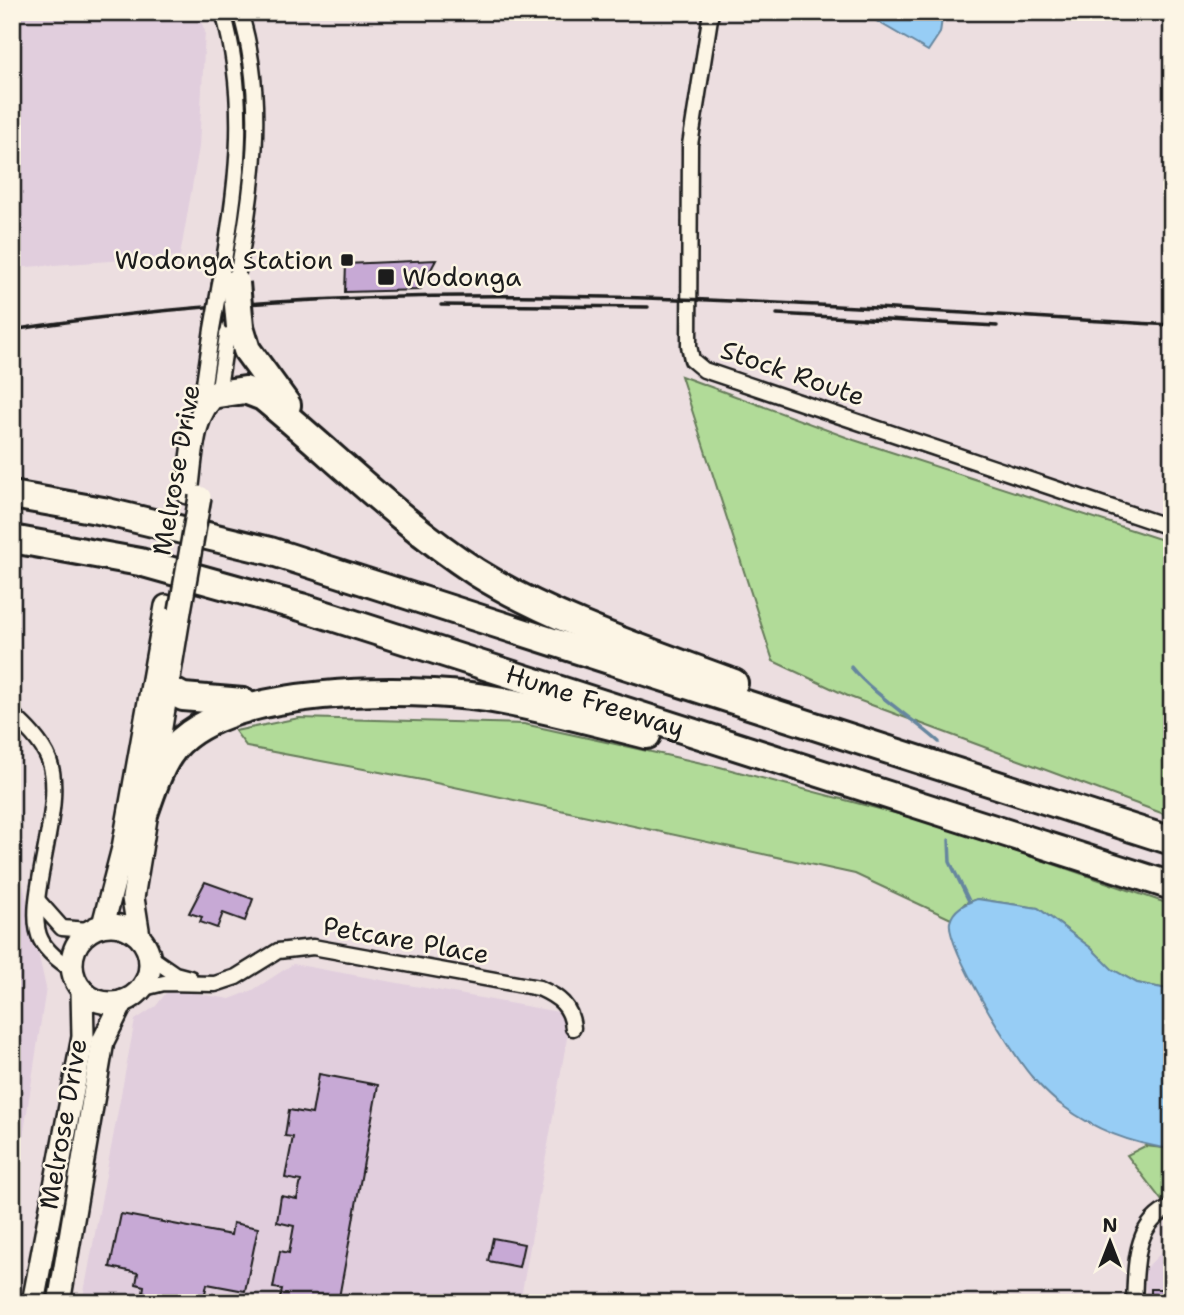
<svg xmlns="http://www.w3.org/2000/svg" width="1184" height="1315" viewBox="0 0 1184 1315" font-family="'Shantell Sans',sans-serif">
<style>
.built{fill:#e1cedd}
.green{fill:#b1db98;stroke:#667c5a;stroke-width:2}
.water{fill:#97cdf5;stroke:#66869e;stroke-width:2}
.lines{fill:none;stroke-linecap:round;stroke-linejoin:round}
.stream{stroke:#66869e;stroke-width:3.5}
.building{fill:#c7a9d5;stroke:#1c1c1c;stroke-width:2}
.street-casing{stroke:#1c1c1c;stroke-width:19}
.secondary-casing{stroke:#1c1c1c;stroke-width:26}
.highway-casing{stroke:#1c1c1c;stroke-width:32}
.street{stroke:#fcf5e5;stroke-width:14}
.secondary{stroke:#fcf5e5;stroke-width:21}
.highway{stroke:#fcf5e5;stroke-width:26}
.rail{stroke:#1c1c1c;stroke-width:3.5}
.street-bridge-casing{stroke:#1c1c1c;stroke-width:19;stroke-linecap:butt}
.secondary-bridge-casing{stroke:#1c1c1c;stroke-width:26;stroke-linecap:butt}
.highway-bridge-casing{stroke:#1c1c1c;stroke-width:32;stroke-linecap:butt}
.street-bridge{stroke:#fcf5e5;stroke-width:14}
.secondary-bridge{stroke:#fcf5e5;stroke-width:21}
.highway-bridge{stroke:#fcf5e5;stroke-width:26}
.poi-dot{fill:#1c1c1c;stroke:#fcf5e5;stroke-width:2.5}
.labels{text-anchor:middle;stroke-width:5;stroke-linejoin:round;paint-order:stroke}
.poi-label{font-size:26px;fill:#1c1c1c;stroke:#fcf5e5;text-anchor:end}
.street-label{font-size:26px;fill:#1c1c1c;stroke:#fcf5e5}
</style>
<rect width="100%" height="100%" fill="#ecdee0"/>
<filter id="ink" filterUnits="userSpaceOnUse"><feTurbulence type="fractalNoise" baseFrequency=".0143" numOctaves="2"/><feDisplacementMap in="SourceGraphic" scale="14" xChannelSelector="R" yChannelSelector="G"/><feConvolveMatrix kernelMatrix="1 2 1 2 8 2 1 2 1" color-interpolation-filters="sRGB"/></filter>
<g filter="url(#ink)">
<!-- built -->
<g class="built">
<polygon points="12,12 197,12 205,31 199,147 180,256 12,268"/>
<polygon points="12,861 18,862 46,988 12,1210"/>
<polygon points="293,964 564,1013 568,1032 520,1303 82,1303 135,1020 156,1006 169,989 230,999 253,990"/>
<polygon points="1172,1242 1172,1303 1146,1303 1145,1269"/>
</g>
<!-- green -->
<g class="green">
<polygon points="681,376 854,440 1172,543 1172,817 850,697 773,661"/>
<polygon points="299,718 524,724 720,767 940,825 1172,905 1172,990 1137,983 1111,969 1091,948 1038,908 977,899 965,903 951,919 855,874 422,780 247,747 235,731"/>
<polygon points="1145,1146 1172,1149 1172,1214 1127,1155"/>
</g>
<!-- water -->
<g class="water">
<polygon points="861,12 943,12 940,33 928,51"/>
<path d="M977,899L1038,908L1091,948L1112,969L1137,983L1172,990V1149C1133,1144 1095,1130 1063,1106C1052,1099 1041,1087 1032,1077C1013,1056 946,946 950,922C953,909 966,903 977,899Z"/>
</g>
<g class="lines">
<!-- stream -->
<g class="stream">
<path d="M851,667C873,694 912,718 939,742"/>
<polyline points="949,840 950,862 969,901"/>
</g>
</g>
<!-- building -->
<g class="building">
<polygon points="436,260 420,290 345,292 346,264"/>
<polygon points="205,882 253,899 245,921 223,913 217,928 200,922 202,917 189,913"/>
<polygon points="319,1074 378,1085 338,1303 279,1303 282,1289 273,1288 280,1251 289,1253 294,1226 277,1222 281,1196 297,1199 301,1181 285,1178 293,1137 285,1136 289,1110 312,1114"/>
<polygon points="121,1214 231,1235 233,1223 258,1228 245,1291 207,1284 203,1303 175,1303 175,1299 143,1293 144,1286 136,1284 138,1273 110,1267"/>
<polygon points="493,1238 524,1244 519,1267 488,1261"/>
<rect x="1151" y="1289" width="21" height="14"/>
</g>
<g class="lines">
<defs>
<g id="street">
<polyline points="711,12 690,145 689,346 692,360 704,370 1172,528"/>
<path d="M236,283C252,193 268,102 240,12"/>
<path d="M220,284C236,190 250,106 223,12"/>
<polyline points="218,394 228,328"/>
<polyline points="200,411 212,329"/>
<path d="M12,714C26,727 42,742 49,760C67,807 22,904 41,940C47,952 61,962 72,970"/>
<polyline points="39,902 62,928 89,930"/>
<polyline points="149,956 175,974 190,978"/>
<path d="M140,989L164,983L215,984L236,977L278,951L313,947L539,988C559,997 571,1006 573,1028"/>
<path d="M1134,1303C1136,1267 1133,1223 1172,1207"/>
</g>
<g id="secondary">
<path d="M187,493C192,463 190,412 218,394"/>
<polyline points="103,925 123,848 166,606"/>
<circle cx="111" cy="964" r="39"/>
<polyline points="139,936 133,898 180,611"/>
<polyline points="33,1303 83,1037 82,990"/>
<polyline points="59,1303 103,1041 123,1001"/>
</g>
<g id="highway">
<polyline points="240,327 247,350 287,405"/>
<path d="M218,394L245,390L263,397C335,456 398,521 476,572C551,619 651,652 734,683"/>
<polyline points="12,495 103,511 270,551 1172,841"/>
<path id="s1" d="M12,539L140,562L301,607L1172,886"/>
<polyline points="168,689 183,697 243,702"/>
<path d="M144,814C152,792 159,766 175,747C229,685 410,687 486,698C541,707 594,722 647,735"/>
</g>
</defs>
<!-- street casing -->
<use href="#street" class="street-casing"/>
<!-- secondary casing -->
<use href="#secondary" class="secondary-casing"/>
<!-- highway casing -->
<use href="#highway" class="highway-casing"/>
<!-- street -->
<use href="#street" class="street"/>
<!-- secondary -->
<use href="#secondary" class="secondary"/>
<!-- highway -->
<use href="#highway" class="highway"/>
<!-- rail -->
<g class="rail">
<polyline points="441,305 648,307"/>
<polyline points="777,314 997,326"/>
<path d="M12,330C397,269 785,304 1172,325"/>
</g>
<defs>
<polyline id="street-bridge" points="212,329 220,284"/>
<polyline id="secondary-bridge" points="180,611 200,497"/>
<polyline id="highway-bridge" points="236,283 240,327"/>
</defs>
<!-- street-bridge casing -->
<use href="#street-bridge" class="street-bridge-casing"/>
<!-- secondary-bridge casing -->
<use href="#secondary-bridge" class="secondary-bridge-casing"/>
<!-- highway-bridge casing -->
<use href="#highway-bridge" class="highway-bridge-casing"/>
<!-- street-bridge -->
<use href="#street-bridge" class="street-bridge"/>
<!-- secondary-bridge -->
<use href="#secondary-bridge" class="secondary-bridge"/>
<!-- highway-bridge -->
<use href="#highway-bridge" class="highway-bridge"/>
</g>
</g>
<!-- markers -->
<g class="poi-dot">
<rect x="340" y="253" width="14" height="14" rx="3.5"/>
<rect x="377" y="268" width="18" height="18" rx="3.5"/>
</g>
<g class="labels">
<!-- poi labels -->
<g class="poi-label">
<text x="333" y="269">Wodonga Station</text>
<text x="402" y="286" text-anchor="start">Wodonga</text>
</g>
<!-- street labels -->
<g class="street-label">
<text transform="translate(793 373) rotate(19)" y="9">Stock Route</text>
<text transform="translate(176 470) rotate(-80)" y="9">Melrose Drive</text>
<text dy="9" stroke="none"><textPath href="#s1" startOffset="606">Hume Freeway</textPath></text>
<text transform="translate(406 940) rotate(10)" y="9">Petcare Place</text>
<text transform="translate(63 1124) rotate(-80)" y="9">Melrose Drive</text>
</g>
</g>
<!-- margin -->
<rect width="1184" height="1315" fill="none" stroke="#fcf5e5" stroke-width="42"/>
<rect x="21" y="21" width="1142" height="1273" fill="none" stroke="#1c1c1c" stroke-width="2.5" filter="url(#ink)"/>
<!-- north arrow -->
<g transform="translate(1110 1242)" stroke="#fcf5e5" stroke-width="5" paint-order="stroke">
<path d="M0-5L12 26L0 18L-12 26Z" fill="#1c1c1c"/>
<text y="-10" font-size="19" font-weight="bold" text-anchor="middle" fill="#1c1c1c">N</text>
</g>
</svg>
